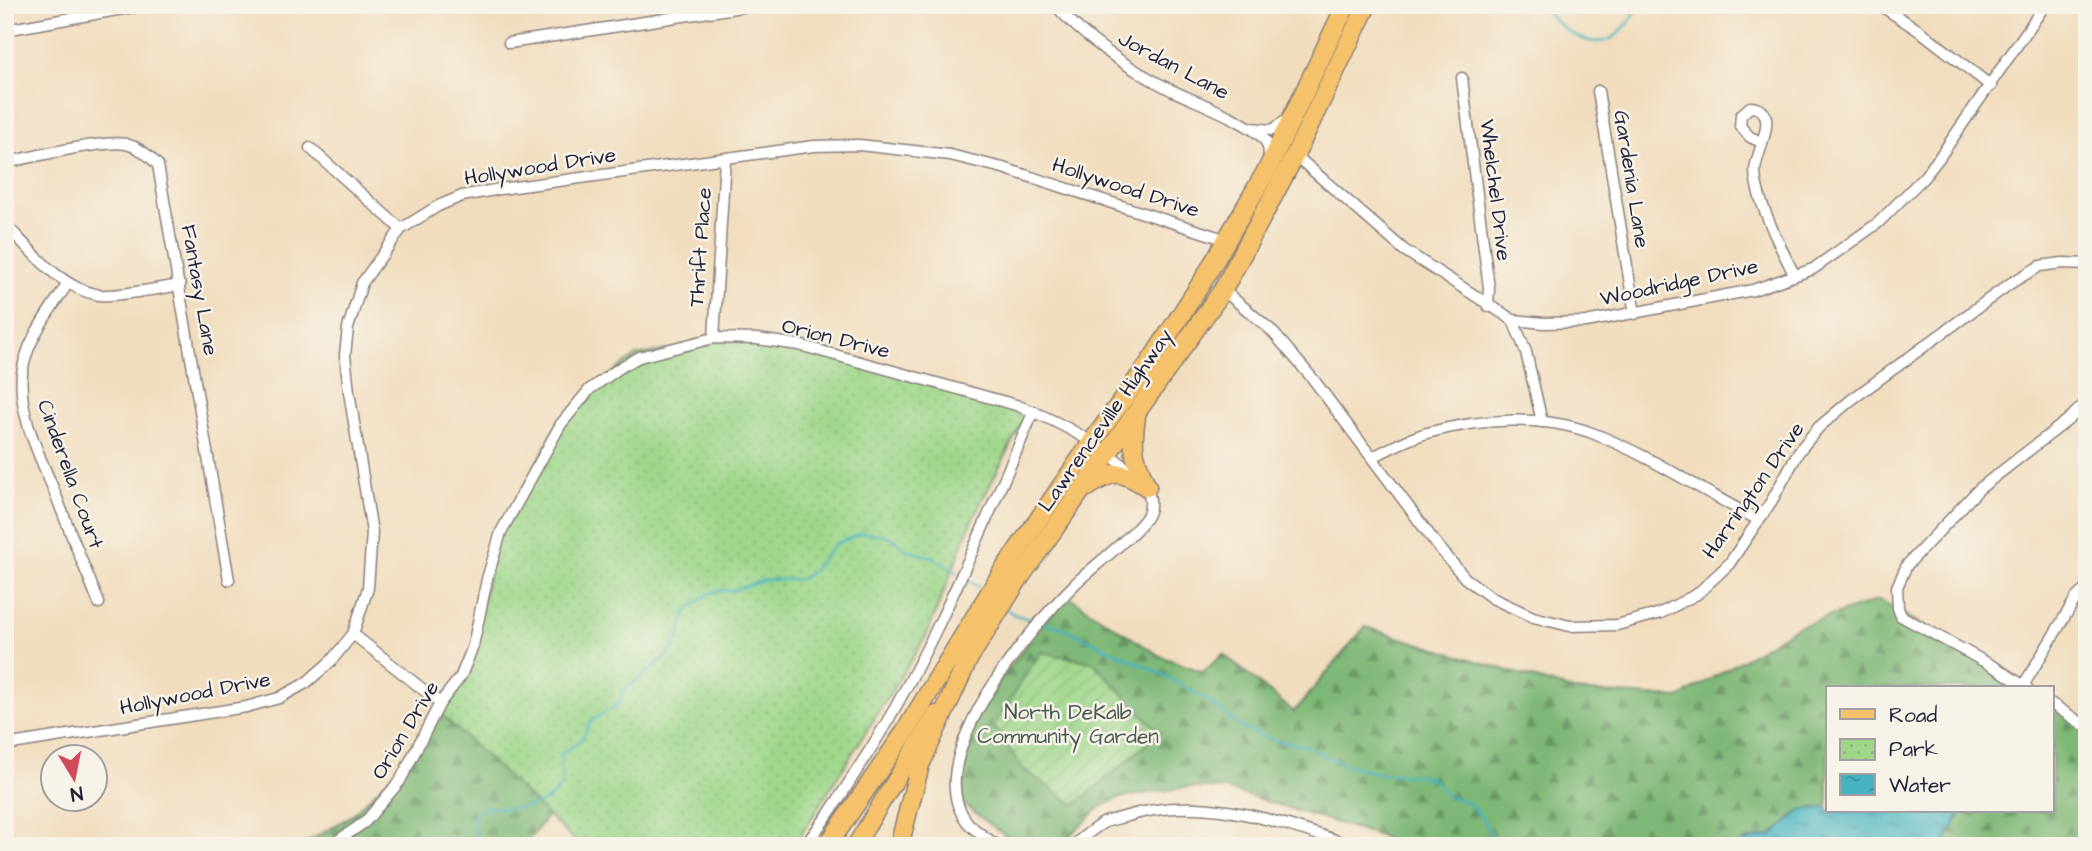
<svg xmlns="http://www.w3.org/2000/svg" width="2092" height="851" viewBox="0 0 2092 851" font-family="'Architects Daughter',sans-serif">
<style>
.forest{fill:url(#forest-firs);stroke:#506d58;stroke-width:2}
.park{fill:url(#park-dots);stroke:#607c62;stroke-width:2}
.garden{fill:url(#garden-furrows);stroke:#607c62;stroke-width:2}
.water{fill:url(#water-ripples);stroke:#346b7e;stroke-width:2}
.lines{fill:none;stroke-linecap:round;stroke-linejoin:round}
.stream{stroke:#46b4c0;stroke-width:2.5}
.street-casing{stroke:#8a807c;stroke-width:13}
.primary-casing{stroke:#8a807c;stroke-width:19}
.highway-casing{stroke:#8a807c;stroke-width:21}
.street{stroke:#fff;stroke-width:10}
.primary{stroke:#f5c16b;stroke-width:16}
.highway{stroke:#f5c16b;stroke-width:18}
.labels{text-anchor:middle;stroke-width:5;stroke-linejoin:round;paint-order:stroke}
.street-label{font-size:21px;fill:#22223b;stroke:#f7f3e8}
.park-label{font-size:21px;fill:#475853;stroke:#f7f3e8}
</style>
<defs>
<pattern id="forest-firs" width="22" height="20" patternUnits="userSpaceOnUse" patternTransform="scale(1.75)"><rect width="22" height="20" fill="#7eb876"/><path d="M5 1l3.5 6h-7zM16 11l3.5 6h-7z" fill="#679562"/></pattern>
<pattern id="park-dots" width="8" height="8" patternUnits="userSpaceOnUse" patternTransform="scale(1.75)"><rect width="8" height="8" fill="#9ed78a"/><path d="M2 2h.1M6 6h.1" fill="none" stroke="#88b878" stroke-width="1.8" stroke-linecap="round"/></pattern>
<pattern id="garden-furrows" width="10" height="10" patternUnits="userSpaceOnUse" patternTransform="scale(1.75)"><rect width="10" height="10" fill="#9ed78a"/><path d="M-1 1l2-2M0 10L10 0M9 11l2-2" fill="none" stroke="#88b878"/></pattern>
<pattern id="water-ripples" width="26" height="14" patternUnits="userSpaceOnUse" patternTransform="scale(1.75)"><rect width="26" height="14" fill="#46b4c0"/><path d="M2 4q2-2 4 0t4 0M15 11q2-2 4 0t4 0" fill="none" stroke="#3a929d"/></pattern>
</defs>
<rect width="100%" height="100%" fill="#f7f3e8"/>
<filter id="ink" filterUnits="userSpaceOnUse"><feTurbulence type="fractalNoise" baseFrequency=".0143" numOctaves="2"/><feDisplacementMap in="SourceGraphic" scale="14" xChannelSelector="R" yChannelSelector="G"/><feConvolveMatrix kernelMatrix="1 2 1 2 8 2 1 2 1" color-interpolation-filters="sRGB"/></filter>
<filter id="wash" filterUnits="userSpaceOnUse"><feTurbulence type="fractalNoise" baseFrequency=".00686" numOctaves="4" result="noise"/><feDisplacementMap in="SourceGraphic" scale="28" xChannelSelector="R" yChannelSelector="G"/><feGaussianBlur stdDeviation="1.57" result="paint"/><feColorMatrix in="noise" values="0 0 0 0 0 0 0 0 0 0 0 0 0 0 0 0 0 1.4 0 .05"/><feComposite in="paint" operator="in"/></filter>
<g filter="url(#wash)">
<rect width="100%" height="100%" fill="#f1ddbd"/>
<!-- forest -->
<g class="forest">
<path d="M1066,595L1160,656L1203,672L1223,654L1294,712L1365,627L1575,691L1679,698L1795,628L1879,600L2030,688H1828V807L1801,810L1771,836L1744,841L1741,846H1393L1383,837L1226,789L1187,787L1118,798L1097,810L1059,846H1019L963,804C961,795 956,782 958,772C971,704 1025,648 1066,595Z"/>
<polygon points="2052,703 2087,728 2087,846 1946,846 1948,836 1962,811 2052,811"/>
<polygon points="439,712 548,815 524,846 300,846 351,816 404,763"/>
</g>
<!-- park -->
<polygon class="park" points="717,341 814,347 1027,413 973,518 926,636 794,846 580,846 439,712 467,673 495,544 557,425 596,385 636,356"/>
<!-- garden -->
<polygon class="garden" points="1040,652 1093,662 1160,733 1075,805 1022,768 994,726"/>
<!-- water -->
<polygon class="water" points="1828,807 1828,811 1962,811 1948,836 1946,846 1741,846 1744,841 1771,836 1801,810"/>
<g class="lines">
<!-- stream -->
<g class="stream">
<path d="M1540,5C1560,28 1596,60 1623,29C1630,22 1635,15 1636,5"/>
<polyline points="965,578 983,590"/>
<polyline points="1007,609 1015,615 1036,621"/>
<polyline points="1043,623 1063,628 1166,676 1204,698 1242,728 1271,740 1307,746 1335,761 1380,774 1420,775 1435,781 1447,796 1467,802 1481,816 1498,846"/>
<path d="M480,846L471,817L485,807C513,810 547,810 562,784L560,755L581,740L592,720L613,708L619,702L622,692L668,655L676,644L687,611L708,594L720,590L730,591L765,580L800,579L812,572L835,544L862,533L884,535L897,541L904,549L932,557L960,574"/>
</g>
</g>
</g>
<g filter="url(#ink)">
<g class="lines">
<defs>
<g id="street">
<path d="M1055,5C1088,42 1129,69 1173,91C1195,101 1249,122 1264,139C1269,145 1269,152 1269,160"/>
<polyline points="1880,5 1924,34 1991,86"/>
<polyline points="5,30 145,5"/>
<polyline points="509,43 754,5"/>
<polyline points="1462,78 1489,288 1488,306"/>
<polyline points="1598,91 1635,314"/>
<polyline points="1251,128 1272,130 1288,119"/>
<path d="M1761,142L1750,137L1740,126L1741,115L1750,107C1783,109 1756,150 1755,171C1755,198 1781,249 1794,274"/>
<polyline points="310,148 401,229"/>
<polyline points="1295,155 1404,250 1513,320 1544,323 1586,322 1753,290 1813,269 1878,223 1924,177 1939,158 2045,5"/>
<path d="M5,163C30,157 104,140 126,144C139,147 149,155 158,165L229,580"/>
<path d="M5,224C32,251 59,288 99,295C115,297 161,288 180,285"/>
<path d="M68,283C50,311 26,340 22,374C18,415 40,456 55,493C69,530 84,566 99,603"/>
<polyline points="1223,290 1271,330 1313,379 1437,545 1465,578 1492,598 1533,617 1570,626 1617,625 1661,613 1697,594 1729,564 1771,502 1799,451 1819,427 1851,400 2011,283 2040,266 2063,263 2087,264"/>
<polyline points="1513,320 1526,352 1542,422"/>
<polyline points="714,338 725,159"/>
<path d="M1373,457C1390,448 1409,438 1427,433C1478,419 1541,414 1592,433C1650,455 1703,492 1759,520"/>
<polyline points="353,634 440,703"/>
<polyline points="2023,686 2076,598 2087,588"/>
<polyline points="2027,688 1998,669 1901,616 1898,608 1897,587 1907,565 1979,489 2068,420 2087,402"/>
<polyline points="2052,704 2087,727"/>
<polyline points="5,745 246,707 279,698 306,683 331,661 353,634 368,588 372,532 349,392 345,355 348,328 362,283 401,229 438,206 462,196 500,189 814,146 859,145 950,155 1003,168 1227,240"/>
<path d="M330,846L365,822L400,781L440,703L461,676L473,646L487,579L501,532L561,424L590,389L621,367L639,357L714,338L757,339L799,345L1016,405C1059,421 1098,442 1132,473"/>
<path d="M804,846C825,821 842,794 859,767C932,656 980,532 1034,411"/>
<path d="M998,846C988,839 976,832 968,823C916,760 1033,625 1077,582C1092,568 1139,531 1147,516C1152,507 1151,495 1145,486"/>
<path d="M1073,846C1082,838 1093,829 1103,823C1109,820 1117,819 1124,817C1201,792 1279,822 1353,846"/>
</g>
<polyline id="primary" points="855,846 936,714"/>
<g id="highway">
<path d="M1136,417C1131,450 1134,457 1147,487"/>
<path d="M1088,487C1115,469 1120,470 1147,487"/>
<polyline points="827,846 903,735 1003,571 1092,442 1151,361 1204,279 1268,168 1346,5"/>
<polyline points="899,846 920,765 969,658 1018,580 1223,290 1295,155 1367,5"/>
</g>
</defs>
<!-- street casing -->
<use href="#street" class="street-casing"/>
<!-- primary casing -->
<use href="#primary" class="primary-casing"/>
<!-- highway casing -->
<use href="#highway" class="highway-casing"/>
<!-- street -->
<use href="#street" class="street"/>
<!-- primary -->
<use href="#primary" class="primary"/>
<!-- highway -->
<use href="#highway" class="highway"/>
</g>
</g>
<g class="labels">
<!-- street labels -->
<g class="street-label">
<text transform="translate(1174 65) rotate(28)" y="7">Jordan Lane</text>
<text transform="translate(540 166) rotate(-9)" y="7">Hollywood Drive</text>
<text transform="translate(1632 179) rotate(81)" y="7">Gardenia Lane</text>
<text transform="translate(1126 187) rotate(18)" y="7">Hollywood Drive</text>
<text transform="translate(1496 190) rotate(83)" y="7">Whelchel Drive</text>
<text transform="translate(700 247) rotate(-86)" y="7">Thrift Place</text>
<text transform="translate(1679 282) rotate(-12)" y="7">Woodridge Drive</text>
<text transform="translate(200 290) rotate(80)" y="7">Fantasy Lane</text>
<text transform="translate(836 338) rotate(14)" y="7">Orion Drive</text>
<text transform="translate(1105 420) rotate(-55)" y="7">Lawrenceville Highway</text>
<text transform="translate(71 474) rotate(70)" y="7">Cinderella Court</text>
<text transform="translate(1753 490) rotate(-55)" y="7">Harrington Drive</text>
<text transform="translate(195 693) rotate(-11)" y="7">Hollywood Drive</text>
<text transform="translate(405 730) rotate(-59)" y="7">Orion Drive</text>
</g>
<!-- park labels -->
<g class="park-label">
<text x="1068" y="719">North DeKalb<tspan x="1068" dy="24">Community Garden</tspan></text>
</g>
</g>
<!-- margin -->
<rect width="2092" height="851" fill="none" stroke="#f7f3e8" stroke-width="28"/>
<!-- legend -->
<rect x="1826" y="686" width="228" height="126" fill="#f7f3e8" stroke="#a29fa3" stroke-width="2"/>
<rect x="1840" y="709" width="35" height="10" fill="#f5c16b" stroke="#a29fa3" stroke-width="2"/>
<text x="1889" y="722" font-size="21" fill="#22223b">Road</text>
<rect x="1840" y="739" width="35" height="21" fill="url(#park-dots)" stroke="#a29fa3" stroke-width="2"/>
<text x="1889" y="756" font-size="21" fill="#22223b">Park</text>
<rect x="1840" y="774" width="35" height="21" fill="url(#water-ripples)" stroke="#a29fa3" stroke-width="2"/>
<text x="1889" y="792" font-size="21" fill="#22223b">Water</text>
<!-- north arrow -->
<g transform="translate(74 778) rotate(170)"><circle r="33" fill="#f7f3e8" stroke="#a29fa3" stroke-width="2"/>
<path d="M0-5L12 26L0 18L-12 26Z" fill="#d1495b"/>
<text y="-10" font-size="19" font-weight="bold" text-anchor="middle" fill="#22223b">N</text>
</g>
</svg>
